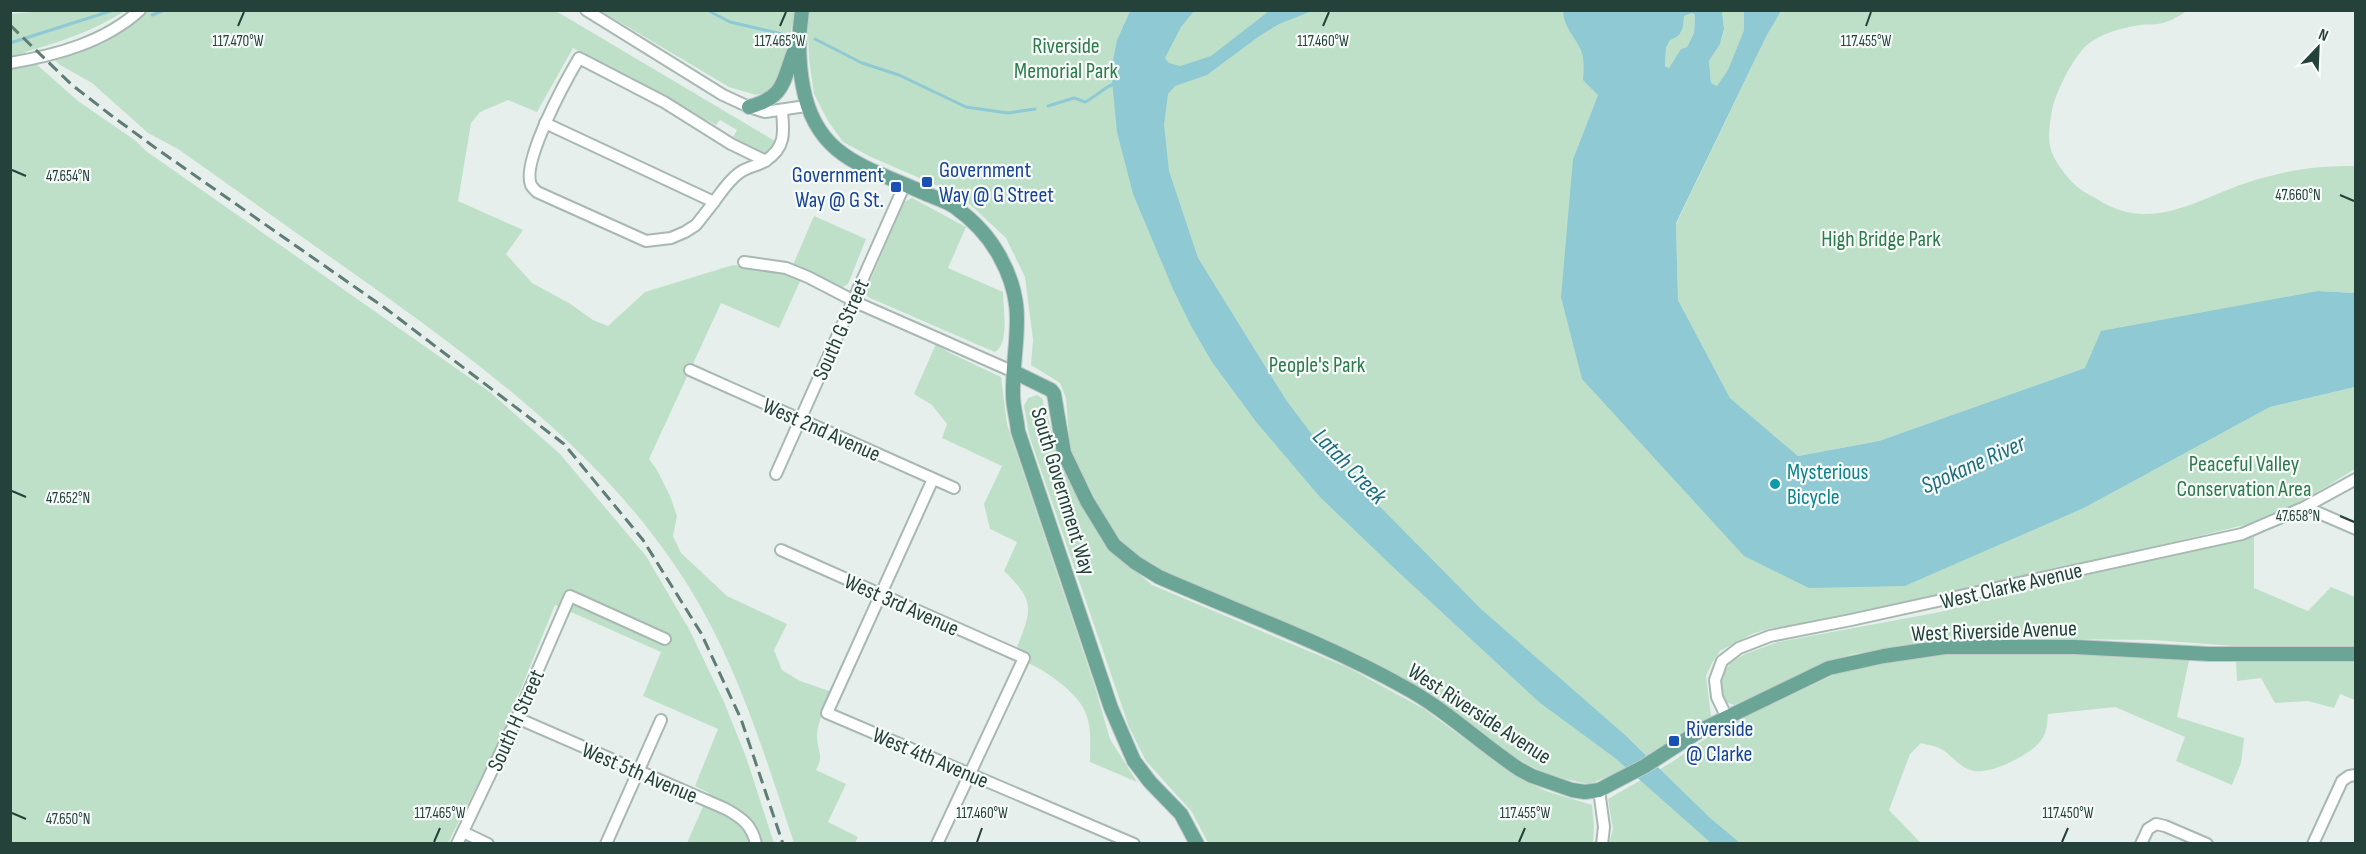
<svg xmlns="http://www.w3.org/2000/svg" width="2366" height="854" viewBox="0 0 2366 854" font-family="'Sofia Sans Condensed',sans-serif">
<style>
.green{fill:#bfe0c8}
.water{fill:#8ec9d4;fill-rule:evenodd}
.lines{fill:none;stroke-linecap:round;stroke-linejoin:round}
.stream{stroke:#8ec9d4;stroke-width:3}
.minor-casing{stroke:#a8b8b2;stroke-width:14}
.major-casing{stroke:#c2cac8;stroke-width:16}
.minor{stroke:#fff;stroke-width:10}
.major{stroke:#6aa596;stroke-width:14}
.rail{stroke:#5f7d75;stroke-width:3;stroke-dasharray:12 6;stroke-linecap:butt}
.ticks{fill:none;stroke:#24423a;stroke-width:2}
.transit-dot{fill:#1a4fb4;stroke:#f7fbf9;stroke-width:2}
.culture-dot{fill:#0f9aa8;stroke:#f7fbf9;stroke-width:2}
.labels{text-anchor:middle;stroke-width:4.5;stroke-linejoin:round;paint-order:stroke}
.park-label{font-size:22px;fill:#2d7a4b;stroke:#f7fbf9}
.transit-label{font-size:22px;fill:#164399;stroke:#f7fbf9;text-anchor:start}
.street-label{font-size:22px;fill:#24423a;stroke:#f7fbf9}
.culture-label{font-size:22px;fill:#0d838f;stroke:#f7fbf9;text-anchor:start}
.water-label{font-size:24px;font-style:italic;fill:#1c6f80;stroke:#f7fbf9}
.ticks-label{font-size:15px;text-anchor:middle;fill:#24423a;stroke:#f7fbf9;stroke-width:4.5;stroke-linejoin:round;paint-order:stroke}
</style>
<rect width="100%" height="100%" fill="#e6efeb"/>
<!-- green -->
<g class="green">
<path d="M55,10L125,11C93,31 60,42 25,52L35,63L78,101L136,141L146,151L490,392L560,454L646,556L689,629L724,702L746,757L774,843H687L709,793L695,786L718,729L643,696L661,652L555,605L501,738L448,843H11L10,14Z"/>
<path d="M145,11H556L775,141L772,149L763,154L733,137L737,130L720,120L716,125L573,48L537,112L508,100L480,112L471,123L458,201L523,230L506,254L532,283L569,303L593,320L608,326L645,292L733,265L777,269L801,279L779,328L721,303L649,459L657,470L670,496L677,516L673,536L681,553L727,596L787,624L774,650L782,670L800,681L832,692C826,706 817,721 817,737C818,753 824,754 816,770L846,784L828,822L858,837L855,843H794C765,756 738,666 689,587C610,460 490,371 370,285C306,240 242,194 178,149L148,133L92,83L60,65L52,57L102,44L125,29Z"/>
<polygon points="601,11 795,11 782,75 770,92 756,95 729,87"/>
<polygon points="807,11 1130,11 1117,40 1154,11 1631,11 1573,159 1744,556 1905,586 2084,508 2270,407 2355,387 2355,469 2296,505 2261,521 2049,572 1835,619 1768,629 1752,634 1720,651 1712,663 1706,676 1711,716 1706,719 1631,768 1589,784 1550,776 1501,750 1427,694 1158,571 1118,543 1070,450 1066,398 1060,383 1031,365 1033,340 1025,277 1006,238 961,196 871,157 843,142 828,121 814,94 809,59"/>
<polygon points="1722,11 1744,11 1744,30 1728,71 1717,86 1711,83 1709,61 1720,44 1724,30"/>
<path d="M1781,11H2187C2181,15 2171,21 2163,23C2156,25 2148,24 2140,25C2122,28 2100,33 2086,46C2072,59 2056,92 2052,110C2046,144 2048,154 2071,181C2078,189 2088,194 2097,199C2152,235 2200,197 2252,181C2287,170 2319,165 2355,166V293L2318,291L2085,368L1879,441L1798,456L1730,398L1678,300L1676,224L1766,37Z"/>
<path d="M1692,13L1695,15L1694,33L1687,47L1681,49L1670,68L1665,66L1666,48L1670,39C1683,35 1683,29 1684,16Z"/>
<path d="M912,198L966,227L948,268L1003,292C1003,307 1010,344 995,352L983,347L868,297L865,293L904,202Z"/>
<polygon points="814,216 866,239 848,284 843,287 793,265"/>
<path d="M936,344L950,353L1001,377L1007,424L1095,687L1110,739L1137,782L1090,762C1090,746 1092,729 1086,714C1079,693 1045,670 1026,662L1029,653L1017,647C1033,608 1034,600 1004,571L1017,542L990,529L984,504L1002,466L942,438L947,424L932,405L914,394Z"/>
<polygon points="1037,395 1042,398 1059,456 1081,505 1111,550 1152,585 1349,668 1424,709 1516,776 1546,791 1592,805 1594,826 1593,843 1208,843 1192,812 1146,761 1129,727 1029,435 1024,406 1028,398"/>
<polygon points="2254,536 2254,588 2308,611 2331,587 2355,597 2355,649 2274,649 2153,640 2058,639 2010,635 1951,640 1852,654 1813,668 1734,705 1725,702 1721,691 1723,674 1731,662 1745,654 1778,642 1940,612 2030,588"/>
<path d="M1957,650L2190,656L2177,717L2244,738L2241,763L2232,785L2176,761L2185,737L2115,707L2048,714C2047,725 2047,735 2038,744C2027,756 1991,774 1974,771C1960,768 1953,757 1943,750C1937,746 1927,745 1921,743L1910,754L1889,810L1921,843H1609L1613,829L1608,799L1672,762L1722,727L1838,673Z"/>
<polygon points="2236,659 2355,659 2355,700 2340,694 2334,708 2308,701 2275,703 2261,678 2237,681"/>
</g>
<!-- water -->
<g class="water">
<path d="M1563,10L1722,11L1724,29L1720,44L1709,61L1711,83L1717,86L1728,70L1744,30V11H1781L1766,37L1676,223L1678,300L1730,398L1798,456L1879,441L2085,368L2101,331L2318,291L2355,293V387L2270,407L2084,508L1905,586L1809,588L1744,556L1582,379L1561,297L1573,159L1598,95L1583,80C1584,68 1585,57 1579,46C1572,34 1563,24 1563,10ZM1692,13L1695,15L1694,33L1687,47L1681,49L1669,68L1665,66L1666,48L1670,40C1683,35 1683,29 1684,16Z"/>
<polygon points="1130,11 1194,11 1181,27 1165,58 1169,63 1180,66 1211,56 1269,11 1312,11 1279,24 1258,37 1207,75 1175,86 1168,94 1164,125 1169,171 1198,258 1286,400 1323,449 1481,609 1625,735 1709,817 1740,843 1711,843 1615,758 1539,702 1393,567 1320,497 1257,423 1212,362 1191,326 1173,289 1133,194 1117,132 1111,70 1117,40"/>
</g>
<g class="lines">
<!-- stream -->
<g class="stream">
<polyline points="707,10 730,22 782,34"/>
<polyline points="152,15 165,10"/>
<polyline points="815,39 862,63 899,75 966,107 1008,113 1035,109"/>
<polyline points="10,43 114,10"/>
<path d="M1048,106L1074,98L1085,102C1097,96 1104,87 1116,83"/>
</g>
<defs>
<g id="minor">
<polyline points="586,10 723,95 749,107 765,112 806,106"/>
<path d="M10,63C57,55 105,42 140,10"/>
<path d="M545,123L714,202C722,191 729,180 739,173C747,167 757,166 765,161C786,148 784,132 782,111"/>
<path d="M714,202L696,225L685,232L671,238L646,241L537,192C535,190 532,187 531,185C521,162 566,80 579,58L664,102L731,144L766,161"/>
<polyline points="744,262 786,268 808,277 862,305 1014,372"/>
<polyline points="690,370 954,488"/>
<polyline points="776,474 905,184"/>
<polyline points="933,479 827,713 1134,844"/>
<polyline points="2305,507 2356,529"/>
<polyline points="781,550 1024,658 937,844"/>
<path d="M517,718L726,809C742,818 752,825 756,844"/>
<polyline points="1727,718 1717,697 1715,680 1722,661 1739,648 1770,636 1851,620 2242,534 2305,507 2356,479"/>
<polyline points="1599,790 1604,827 1602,844"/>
<polyline points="463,832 488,844"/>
<polyline points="457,844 517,718 570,596 665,639"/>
<polyline points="606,844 661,720"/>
<polyline points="2141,844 2148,829 2156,824 2165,826 2207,844"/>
<polyline points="2313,844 2342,781 2349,776 2356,775"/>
</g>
<g id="major">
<path d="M802,10C798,37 798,61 803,87C816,157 864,166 922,192C932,197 945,200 955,207C973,220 990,238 1000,257C1029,309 1012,342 1013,395C1013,407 1017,419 1018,431L1111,708L1134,761L1150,782L1181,814L1197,844"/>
<path d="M749,107C788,96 782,79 796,47"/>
<path d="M1014,372L1051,390L1054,394L1064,453L1087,501L1114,545L1136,563L1159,577C1241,613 1325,643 1404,687C1445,709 1480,743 1519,769L1532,776L1572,790L1585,792L1599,790L1645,766L1701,730L1829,668L1884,656L1945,647H2075L2209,654H2356"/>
</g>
</defs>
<!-- minor casing -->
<use href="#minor" class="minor-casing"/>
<!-- major casing -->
<use href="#major" class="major-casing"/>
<!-- minor -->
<use href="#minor" class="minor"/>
<!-- major -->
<use href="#major" class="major"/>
<!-- rail -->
<polyline class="rail" points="10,25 72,85 112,116 157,149 385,308 564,444 643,540 701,633 741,719 783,844"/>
</g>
<!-- ticks -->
<path class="ticks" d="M238,26L244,12M780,26L786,12M1323,26L1329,12M1866,26L1871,12M12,170L26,176M2340,195L2354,201M12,491L26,497M2340,516L2354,522M12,813L26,819M434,842L440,828M977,842L982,828M1519,842L1525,828M2062,842L2068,828"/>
<!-- markers -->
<g class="transit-dot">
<rect x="921" y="176" width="12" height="12" rx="3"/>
<rect x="890" y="181" width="12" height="12" rx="3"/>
<rect x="1668" y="735" width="12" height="12" rx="3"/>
</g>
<circle class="culture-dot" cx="1775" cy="484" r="6"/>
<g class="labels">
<!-- park labels -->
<g class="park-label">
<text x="1066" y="53">Riverside<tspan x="1066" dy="25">Memorial Park</tspan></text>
<text x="1881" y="246">High Bridge Park</text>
<text x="1317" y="372">People's Park</text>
<text x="2244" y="471">Peaceful Valley<tspan x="2244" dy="25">Conservation Area</tspan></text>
</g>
<!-- transit labels -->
<g class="transit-label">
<text x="939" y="177">Government<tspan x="939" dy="25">Way @ G Street</tspan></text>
<text x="884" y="182" text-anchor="end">Government<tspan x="884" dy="25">Way @ G St.</tspan></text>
<text x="1686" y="736">Riverside<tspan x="1686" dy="25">@ Clarke</tspan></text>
</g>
<!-- street labels -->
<g class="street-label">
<text transform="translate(840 329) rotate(-66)" y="8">South G Street</text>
<text transform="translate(822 429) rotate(24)" y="8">West 2nd Avenue</text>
<text transform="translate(1064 491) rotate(73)" y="8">South Government Way</text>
<text transform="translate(2011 585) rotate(-13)" y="8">West Clarke Avenue</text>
<text transform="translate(902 604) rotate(24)" y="8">West 3rd Avenue</text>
<text transform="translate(1994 630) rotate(-2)" y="8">West Riverside Avenue</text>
<text transform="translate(1480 713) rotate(33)" y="8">West Riverside Avenue</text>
<text transform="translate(515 720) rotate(-66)" y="8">South H Street</text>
<text transform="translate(931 757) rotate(23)" y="8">West 4th Avenue</text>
<text transform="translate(640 772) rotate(23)" y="8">West 5th Avenue</text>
</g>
<!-- culture labels -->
<g class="culture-label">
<text x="1787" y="479">Mysterious<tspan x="1787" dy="25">Bicycle</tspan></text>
</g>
<!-- water labels -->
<g class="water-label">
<text transform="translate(1973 464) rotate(-24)" y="8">Spokane River</text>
<text transform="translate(1350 466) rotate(46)" y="8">Latah Creek</text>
</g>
</g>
<g class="ticks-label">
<text x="238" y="46">117.470°W</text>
<text x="780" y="46">117.465°W</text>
<text x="1323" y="46">117.460°W</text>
<text x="1866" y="46">117.455°W</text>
<text x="68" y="181">47.654°N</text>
<text x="2298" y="200">47.660°N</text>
<text x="68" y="503">47.652°N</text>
<text x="2298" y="521">47.658°N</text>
<text x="440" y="818">117.465°W</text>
<text x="982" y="818">117.460°W</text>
<text x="1525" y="818">117.455°W</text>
<text x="2068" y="818">117.450°W</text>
<text x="68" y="824">47.650°N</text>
</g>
<!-- border -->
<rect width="2366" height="854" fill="none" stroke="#24423a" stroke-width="24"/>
<!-- north arrow -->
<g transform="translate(2318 48) rotate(23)" stroke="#f7fbf9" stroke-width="4.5" paint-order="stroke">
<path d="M0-4.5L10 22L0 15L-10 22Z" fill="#24423a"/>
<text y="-9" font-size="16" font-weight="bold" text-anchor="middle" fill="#24423a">N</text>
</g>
</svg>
